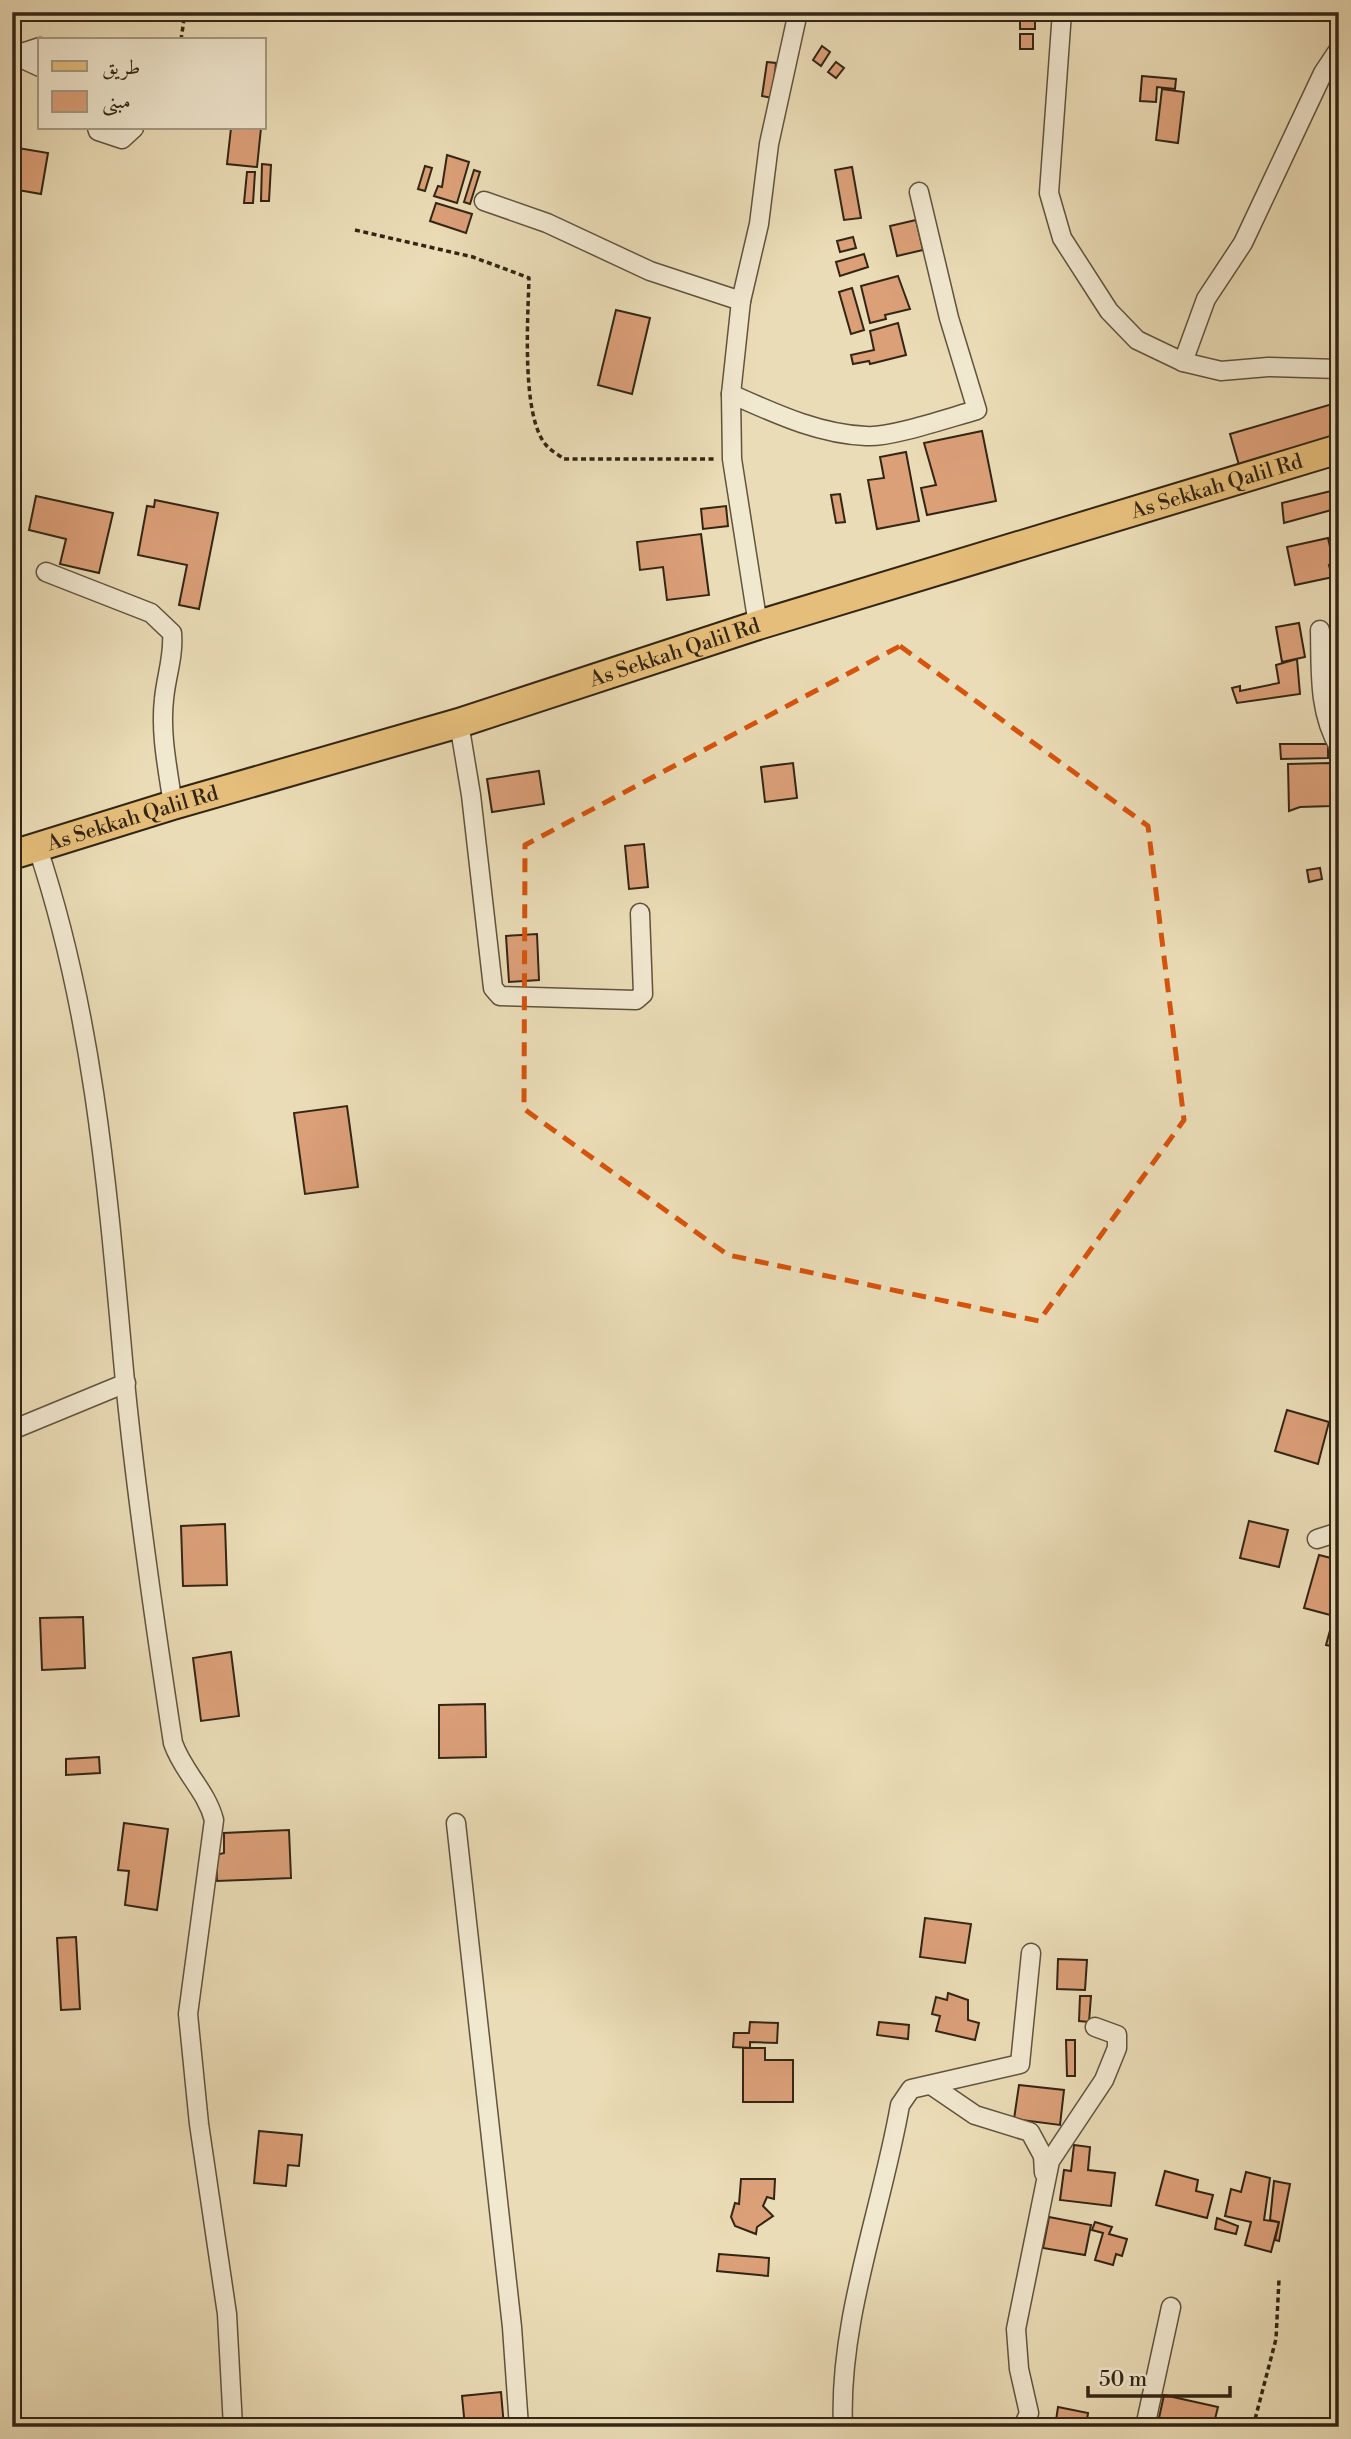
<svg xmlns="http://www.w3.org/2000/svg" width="1351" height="2439" viewBox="0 0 1351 2439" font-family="'Libre Bodoni',Amiri,serif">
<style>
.building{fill:#dca079;stroke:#332515;stroke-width:2}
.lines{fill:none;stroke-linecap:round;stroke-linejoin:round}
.minor-casing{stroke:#61533d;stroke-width:21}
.primary-casing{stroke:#332515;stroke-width:32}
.path{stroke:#332515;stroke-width:3.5;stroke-dasharray:5 3.5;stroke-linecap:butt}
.minor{stroke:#f1e8d0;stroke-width:18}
.primary{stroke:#e5be7b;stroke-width:28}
.marked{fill:none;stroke:#d6540d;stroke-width:5;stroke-dasharray:14 9;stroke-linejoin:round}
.labels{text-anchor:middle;stroke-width:6;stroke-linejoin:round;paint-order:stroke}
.street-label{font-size:21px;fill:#332515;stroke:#f1e8d0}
</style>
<rect width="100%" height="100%" fill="#eadcb6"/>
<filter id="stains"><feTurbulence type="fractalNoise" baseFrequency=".00286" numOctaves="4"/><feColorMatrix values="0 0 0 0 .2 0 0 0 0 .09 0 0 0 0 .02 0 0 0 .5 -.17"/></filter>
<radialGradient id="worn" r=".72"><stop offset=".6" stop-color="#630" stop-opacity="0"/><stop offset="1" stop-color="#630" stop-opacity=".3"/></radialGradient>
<!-- building -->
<g class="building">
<rect x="1020" y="12" width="15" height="17"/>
<rect x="1020" y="34" width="13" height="15"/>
<polygon points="822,46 830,52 821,66 813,60"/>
<polygon points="767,62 776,63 772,98 762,96"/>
<polygon points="836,62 844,68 836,78 828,72"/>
<polygon points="1142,76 1176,79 1175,89 1157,87 1156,102 1140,101"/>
<polygon points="1162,89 1184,92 1178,143 1156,140"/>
<polygon points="231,128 261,128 257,167 227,164"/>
<polygon points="12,147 48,153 41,194 12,189"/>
<polygon points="447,155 469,162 457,203 434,196 438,186 442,187"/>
<polygon points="262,164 271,165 269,201 261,201"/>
<polygon points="425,166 432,168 425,191 418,189"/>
<polygon points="852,167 861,218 844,220 835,170"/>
<polygon points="474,170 480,172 470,204 464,202"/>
<polygon points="247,172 255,172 253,203 244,203"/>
<polygon points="436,203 472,214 466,233 430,221"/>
<polygon points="916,220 923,250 897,256 890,226"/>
<polygon points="853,237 856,248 840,252 837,241"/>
<polygon points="864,254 868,267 840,276 836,262"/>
<polygon points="898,276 910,309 885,315 886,319 870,323 861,286"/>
<polygon points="852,288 864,330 851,334 839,292"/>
<polygon points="616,310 650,318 632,394 598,385"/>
<polygon points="898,323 906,355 870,364 869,361 853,364 851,355 874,350 870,331"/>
<polygon points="1339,402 1339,436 1239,465 1230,434"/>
<polygon points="982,431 996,501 927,515 921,488 936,485 924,443"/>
<polygon points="906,452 919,521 877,529 868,480 884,478 880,457"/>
<polygon points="1339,489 1339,508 1284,523 1282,503"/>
<polygon points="840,494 845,522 836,523 831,495"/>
<polygon points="36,496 113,513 99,573 60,564 66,539 29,530"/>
<polygon points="155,500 218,513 199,609 179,605 187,565 138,555 147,506 154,507"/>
<polygon points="726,506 728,526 703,529 701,509"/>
<polygon points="701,534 709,595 667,600 663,567 640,570 637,542"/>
<polygon points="1328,538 1334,564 1329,565 1331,573 1337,572 1338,576 1295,585 1287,547"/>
<polygon points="1299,623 1305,657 1282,662 1276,627"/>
<polygon points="1297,659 1300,694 1237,703 1232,688 1240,686 1240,691 1279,683 1276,665"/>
<polygon points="1280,744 1328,744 1328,758 1281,759"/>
<polygon points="793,763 797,798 765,802 761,767"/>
<polygon points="1330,763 1331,806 1300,807 1289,811 1288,764"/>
<polygon points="539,771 544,804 492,812 487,779"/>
<polygon points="644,844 648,887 629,889 625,846"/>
<polygon points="1320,868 1322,879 1309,882 1307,870"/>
<polygon points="537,934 539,980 509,982 506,936"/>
<polygon points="347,1106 358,1187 305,1194 294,1113"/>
<polygon points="1287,1410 1329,1422 1318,1464 1275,1451"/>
<polygon points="1249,1521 1288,1530 1279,1567 1240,1558"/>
<polygon points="225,1524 227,1585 183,1586 181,1526"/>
<polygon points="1319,1555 1339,1560 1339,1648 1326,1645 1334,1616 1304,1608"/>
<polygon points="83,1617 85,1668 42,1670 40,1618"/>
<polygon points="231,1652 239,1716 201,1721 193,1658"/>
<polygon points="485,1704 486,1757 439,1758 439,1705"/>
<polygon points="99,1757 100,1773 66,1775 66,1759"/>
<polygon points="124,1823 168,1829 157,1910 125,1905 129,1871 118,1870"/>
<polygon points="289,1830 291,1878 217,1881 216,1855 224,1853 224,1833"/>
<polygon points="925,1918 971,1924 965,1963 920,1957"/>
<polygon points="76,1937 80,2009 61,2010 57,1938"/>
<polygon points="1058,1959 1087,1960 1085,1990 1057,1989"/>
<polygon points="948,1993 968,2000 968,2020 979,2023 975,2040 936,2031 940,2016 932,2014 936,1997 947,2000"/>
<polygon points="1080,1996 1091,1996 1089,2022 1079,2021"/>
<polygon points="750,2022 778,2023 777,2043 750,2042 750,2048 733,2047 734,2033 749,2033"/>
<polygon points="879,2022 909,2025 908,2039 877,2035"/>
<polygon points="1066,2040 1075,2040 1075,2076 1067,2076"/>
<polygon points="743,2048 765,2048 765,2060 793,2060 793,2102 743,2102"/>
<polygon points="1019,2085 1064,2090 1060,2125 1014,2119"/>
<polygon points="259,2131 302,2135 299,2166 288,2165 286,2186 254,2183"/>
<polygon points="1074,2145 1090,2147 1088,2170 1115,2173 1111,2206 1060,2200 1064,2170 1071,2171"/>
<polygon points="1165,2171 1198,2180 1196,2191 1213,2195 1207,2218 1156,2205"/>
<polygon points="1246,2172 1270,2178 1264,2220 1279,2222 1271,2252 1245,2245 1251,2222 1225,2216 1231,2189 1241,2192"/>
<polygon points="741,2179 775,2179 774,2199 767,2197 763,2206 773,2216 757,2227 756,2234 735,2226 731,2217 735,2203 739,2204"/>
<polygon points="1274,2181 1290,2184 1279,2241 1275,2240 1279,2222 1270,2220"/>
<polygon points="1049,2217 1091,2225 1085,2255 1043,2248"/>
<polygon points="1217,2218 1238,2226 1236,2234 1215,2229"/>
<polygon points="1095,2222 1112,2227 1109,2234 1127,2239 1122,2256 1116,2254 1113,2265 1095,2260 1103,2233 1092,2230"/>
<polygon points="719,2254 769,2258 768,2276 717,2271"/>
<polygon points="501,2392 504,2427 465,2427 462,2396"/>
<polygon points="1164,2395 1218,2407 1213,2427 1157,2427"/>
<polygon points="1058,2407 1088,2413 1086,2427 1055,2427"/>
</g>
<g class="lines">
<defs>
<g id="minor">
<polyline points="1062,12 1049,193 1062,238 1109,311 1137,340 1183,362 1221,371 1268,367 1339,369"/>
<polyline points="14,55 40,67"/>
<polyline points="12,56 40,47"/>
<polyline points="97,128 98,131 122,139 134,128"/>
<polyline points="484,201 547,223 650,271 741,301"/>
<polyline points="1183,362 1206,299 1243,243 1323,73 1339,49"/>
<path d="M731,394C774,413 818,434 866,436C890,438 951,417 977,410L949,318L919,192"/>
<path d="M46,572L151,613L172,633C174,656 166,677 164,699C160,734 168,770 173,805"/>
<polyline points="758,625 732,459 731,394 741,301 759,224 769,144 798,12"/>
<path d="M1320,630C1321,671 1318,711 1339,747"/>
<polyline points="459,723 471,795 493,988 500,996 636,1000 643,994 640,913"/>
<path d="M37,846C94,1015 108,1194 124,1371C136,1496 154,1619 173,1743C183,1772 206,1790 214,1820L188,2014L199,2124L227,2314L233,2427"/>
<polyline points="12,1430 126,1383"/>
<polyline points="1317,1539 1339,1532"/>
<polyline points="456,1823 512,2327 519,2427"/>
<polyline points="931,2085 975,2115 1030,2132 1043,2156 1044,2173"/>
<path d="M843,2427C838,2321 882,2209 900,2105L911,2089L1020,2064L1031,1953"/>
<polyline points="1023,2427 1029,2413 1019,2369 1016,2329 1050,2161 1104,2080 1117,2048 1117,2035 1095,2027"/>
<polyline points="1145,2427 1171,2307"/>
</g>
<g id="primary">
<path id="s1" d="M12,855L173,805L459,723L758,625L1339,449"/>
</g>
</defs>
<!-- minor casing -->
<use href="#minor" class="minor-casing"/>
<!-- primary casing -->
<use href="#primary" class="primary-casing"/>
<!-- path -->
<g class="path">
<polyline points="181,40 185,12"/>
<path d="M355,230L473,257L529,278C528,317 521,416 546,445C551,451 559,455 564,459H716"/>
<polyline points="1253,2427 1276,2339 1279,2279"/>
</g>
<!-- minor -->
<use href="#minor" class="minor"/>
<!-- primary -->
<use href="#primary" class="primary"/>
</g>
<!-- marked area -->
<path class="marked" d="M900,646L1148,826L1184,1120L1039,1321L728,1255L524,1109L525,845Z"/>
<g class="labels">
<!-- street labels -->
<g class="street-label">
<text dy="7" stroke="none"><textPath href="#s1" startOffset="1260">As Sekkah Qalil Rd</textPath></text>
<text dy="7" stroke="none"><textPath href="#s1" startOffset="693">As Sekkah Qalil Rd</textPath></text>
<text dy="7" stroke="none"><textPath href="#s1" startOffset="126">As Sekkah Qalil Rd</textPath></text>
</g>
</g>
<!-- margin -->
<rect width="1351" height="2439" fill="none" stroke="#eadcb6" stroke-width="42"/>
<rect x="14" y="14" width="1323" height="2411" fill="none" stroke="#332515" stroke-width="3.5"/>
<rect x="21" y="21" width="1309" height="2397" fill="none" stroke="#332515" stroke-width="2"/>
<!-- legend -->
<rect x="38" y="38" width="228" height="91" fill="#f1e8d0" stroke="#a59a85" stroke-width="2"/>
<rect x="52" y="61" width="35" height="10" fill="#e5be7b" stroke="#a59a85" stroke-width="2"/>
<text x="102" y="74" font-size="21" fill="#332515">طريق</text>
<rect x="52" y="91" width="35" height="21" fill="#dca079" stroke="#a59a85" stroke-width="2"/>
<text x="102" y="108" font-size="21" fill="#332515">مبنى</text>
<!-- scale -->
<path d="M1088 2386v10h142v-10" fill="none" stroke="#332515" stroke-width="3.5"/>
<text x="1099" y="2386" font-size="21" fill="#332515" stroke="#f1e8d0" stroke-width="5" paint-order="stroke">50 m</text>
<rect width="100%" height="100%" filter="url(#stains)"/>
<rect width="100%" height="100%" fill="url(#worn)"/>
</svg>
